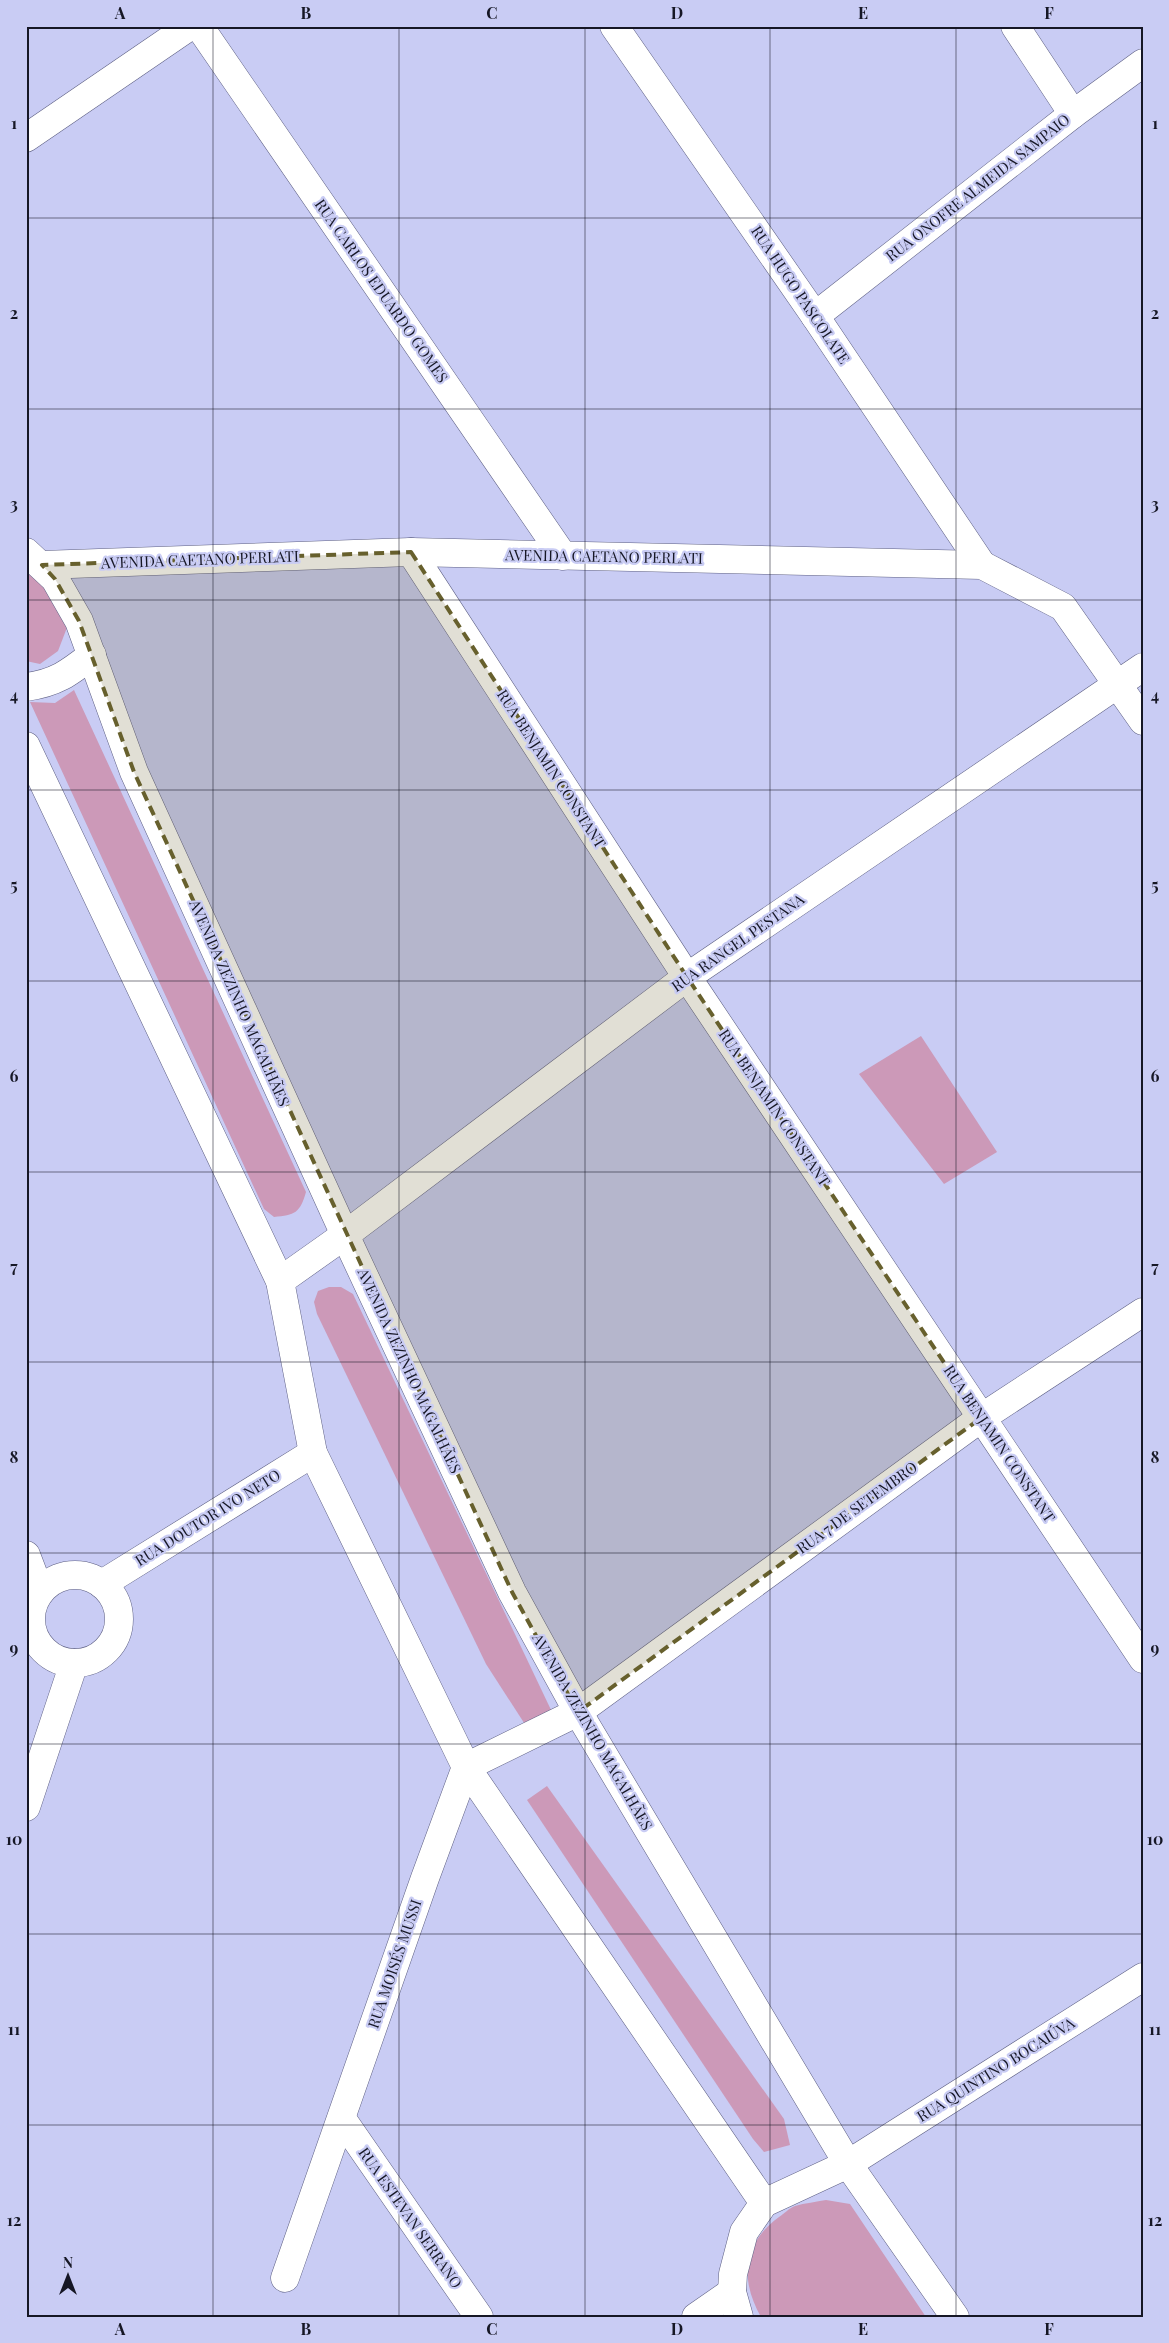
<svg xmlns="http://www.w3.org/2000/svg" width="1169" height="2343" viewBox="0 0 1169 2343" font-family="'Playfair Display',serif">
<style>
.green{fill:#cc99b8}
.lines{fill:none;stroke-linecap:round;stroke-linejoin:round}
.street-casing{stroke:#5e6084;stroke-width:29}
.secondary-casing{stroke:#5e6084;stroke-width:29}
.street{stroke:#fff;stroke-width:28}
.secondary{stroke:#fff;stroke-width:28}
.marked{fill:#67602d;fill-opacity:0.2;stroke:#67602d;stroke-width:4;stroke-dasharray:10 6;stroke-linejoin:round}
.grid{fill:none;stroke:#161725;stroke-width:1;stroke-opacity:0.55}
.labels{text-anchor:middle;stroke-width:4.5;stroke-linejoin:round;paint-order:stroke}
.street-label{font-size:15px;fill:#161725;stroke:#c9ccf4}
.neatline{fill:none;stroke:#161725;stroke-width:2}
.grid-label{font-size:16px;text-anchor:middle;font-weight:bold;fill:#161725}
</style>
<rect width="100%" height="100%" fill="#c9ccf4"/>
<!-- green -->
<g class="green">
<polygon points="26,573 50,585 68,625 58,651 40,664 26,661"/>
<path d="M74,690L306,1192C300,1213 295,1215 274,1217L264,1209L30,702L55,703Z"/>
<polygon points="921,1036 997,1152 944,1184 859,1074"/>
<polygon points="329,1287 341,1287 353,1294 552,1712 528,1729 486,1664 317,1314 314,1302 318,1291"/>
<polygon points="547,1786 784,2119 790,2145 764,2152 753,2139 527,1800"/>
<path d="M826,2200L850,2204L926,2317H761C740,2280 742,2244 779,2217C784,2214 789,2208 795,2206C805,2203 816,2202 826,2200Z"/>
</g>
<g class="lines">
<defs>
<g id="street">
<polyline points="199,26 563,556"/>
<polyline points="614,26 815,316 982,565"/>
<polyline points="1015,26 1073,114"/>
<polyline points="26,138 190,26"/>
<polyline points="815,316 1073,114 1143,63"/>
<polyline points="26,1555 40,1592"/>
<circle cx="75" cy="1619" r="44"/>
<polyline points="102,1584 313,1453"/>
<polyline points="26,1807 74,1663"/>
<polyline points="342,2119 479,2317"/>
<polyline points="285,2278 425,1878 466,1767"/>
</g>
<g id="secondary">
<polyline points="26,552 55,579 79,621 134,772 345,1235 512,1592 578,1712 848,2164 955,2317"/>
<polyline points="411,552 687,977 1143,1659"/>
<polyline points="42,565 411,552 982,565 1063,607 1143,721"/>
<path d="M26,687C56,683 69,673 92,655"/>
<polyline points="26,746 280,1281 313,1453 466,1767 764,2203"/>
<polyline points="280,1281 345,1235 687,977 1143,667"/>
<polyline points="466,1767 578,1712 981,1418 1143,1312"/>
<polyline points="696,2317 732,2292"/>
<polyline points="739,2317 732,2292 733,2274 744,2232 764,2203 848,2164 1143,1977"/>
</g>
</defs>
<!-- street casing -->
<use href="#street" class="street-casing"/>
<!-- secondary casing -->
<use href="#secondary" class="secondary-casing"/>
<!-- street -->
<use href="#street" class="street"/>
<!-- secondary -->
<use href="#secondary" class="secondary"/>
</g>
<!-- marked area -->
<path class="marked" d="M411,552L687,977L981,1418L578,1712L512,1592L134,772L79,621L55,579L42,565Z"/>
<!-- grid -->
<path class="grid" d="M213,26V2317M399,26V2317M585,26V2317M770,26V2317M956,26V2317M26,218H1143M26,409H1143M26,600H1143M26,790H1143M26,981H1143M26,1172H1143M26,1362H1143M26,1553H1143M26,1744H1143M26,1934H1143M26,2125H1143"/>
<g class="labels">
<!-- street labels -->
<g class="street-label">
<text transform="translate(978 188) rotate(-38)" y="5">RUA ONOFRE ALMEIDA SAMPAIO</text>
<text transform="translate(381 291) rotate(55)" y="5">RUA CARLOS EDUARDO GOMES</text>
<text transform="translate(800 295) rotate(56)" y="5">RUA HUGO PASCOLATE</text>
<text transform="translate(604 557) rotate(1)" y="5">AVENIDA CAETANO PERLATI</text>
<text transform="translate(200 560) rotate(-2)" y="5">AVENIDA CAETANO PERLATI</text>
<text transform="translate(551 769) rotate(57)" y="5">RUA BENJAMIN CONSTANT</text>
<text transform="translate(738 943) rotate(-35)" y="5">RUA RANGEL PESTANA</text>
<text transform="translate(239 1003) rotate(66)" y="5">AVENIDA ZEZINHO MAGALHÃES</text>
<text transform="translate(774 1108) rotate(56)" y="5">RUA BENJAMIN CONSTANT</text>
<text transform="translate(409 1371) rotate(65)" y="5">AVENIDA ZEZINHO MAGALHÃES</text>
<text transform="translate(999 1444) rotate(56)" y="5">RUA BENJAMIN CONSTANT</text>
<text transform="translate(857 1508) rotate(-36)" y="5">RUA 7 DE SETEMBRO</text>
<text transform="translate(208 1518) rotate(-32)" y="5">RUA DOUTOR IVO NETO</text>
<text transform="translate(592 1732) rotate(60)" y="5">AVENIDA ZEZINHO MAGALHÃES</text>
<text transform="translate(395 1964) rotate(-71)" y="5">RUA MOISÉS MUSSI</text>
<text transform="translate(996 2070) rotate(-32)" y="5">RUA QUINTINO BOCAIÚVA</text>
<text transform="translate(410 2218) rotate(55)" y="5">RUA ESTEVAN SERRANO</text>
</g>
</g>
<!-- border -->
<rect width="1169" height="2343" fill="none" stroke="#c9ccf4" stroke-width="55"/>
<!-- north arrow -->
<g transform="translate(68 2276)" stroke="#c9ccf4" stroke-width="4" paint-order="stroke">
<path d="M0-4L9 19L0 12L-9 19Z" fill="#161725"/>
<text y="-8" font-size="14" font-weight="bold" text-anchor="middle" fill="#161725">N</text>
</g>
<rect x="28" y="28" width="1114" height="2288" class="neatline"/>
<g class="grid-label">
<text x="120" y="19">A</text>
<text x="306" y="19">B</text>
<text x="492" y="19">C</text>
<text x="677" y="19">D</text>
<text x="863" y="19">E</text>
<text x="1049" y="19">F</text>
<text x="14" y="129">1</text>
<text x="1155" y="129">1</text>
<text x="14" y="319">2</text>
<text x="1155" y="319">2</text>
<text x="14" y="510">3</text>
<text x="1155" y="510">3</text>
<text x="14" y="701">4</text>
<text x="1155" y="701">4</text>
<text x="14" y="891">5</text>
<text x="1155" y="891">5</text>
<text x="14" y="1082">6</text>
<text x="1155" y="1082">6</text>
<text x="14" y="1273">7</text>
<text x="1155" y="1273">7</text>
<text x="14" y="1463">8</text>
<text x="1155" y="1463">8</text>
<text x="14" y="1654">9</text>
<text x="1155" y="1654">9</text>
<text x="14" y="1845">10</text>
<text x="1155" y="1845">10</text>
<text x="14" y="2035">11</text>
<text x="1155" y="2035">11</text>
<text x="14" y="2226">12</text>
<text x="1155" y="2226">12</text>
<text x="120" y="2335">A</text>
<text x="306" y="2335">B</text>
<text x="492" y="2335">C</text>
<text x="677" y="2335">D</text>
<text x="863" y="2335">E</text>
<text x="1049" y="2335">F</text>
</g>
</svg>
